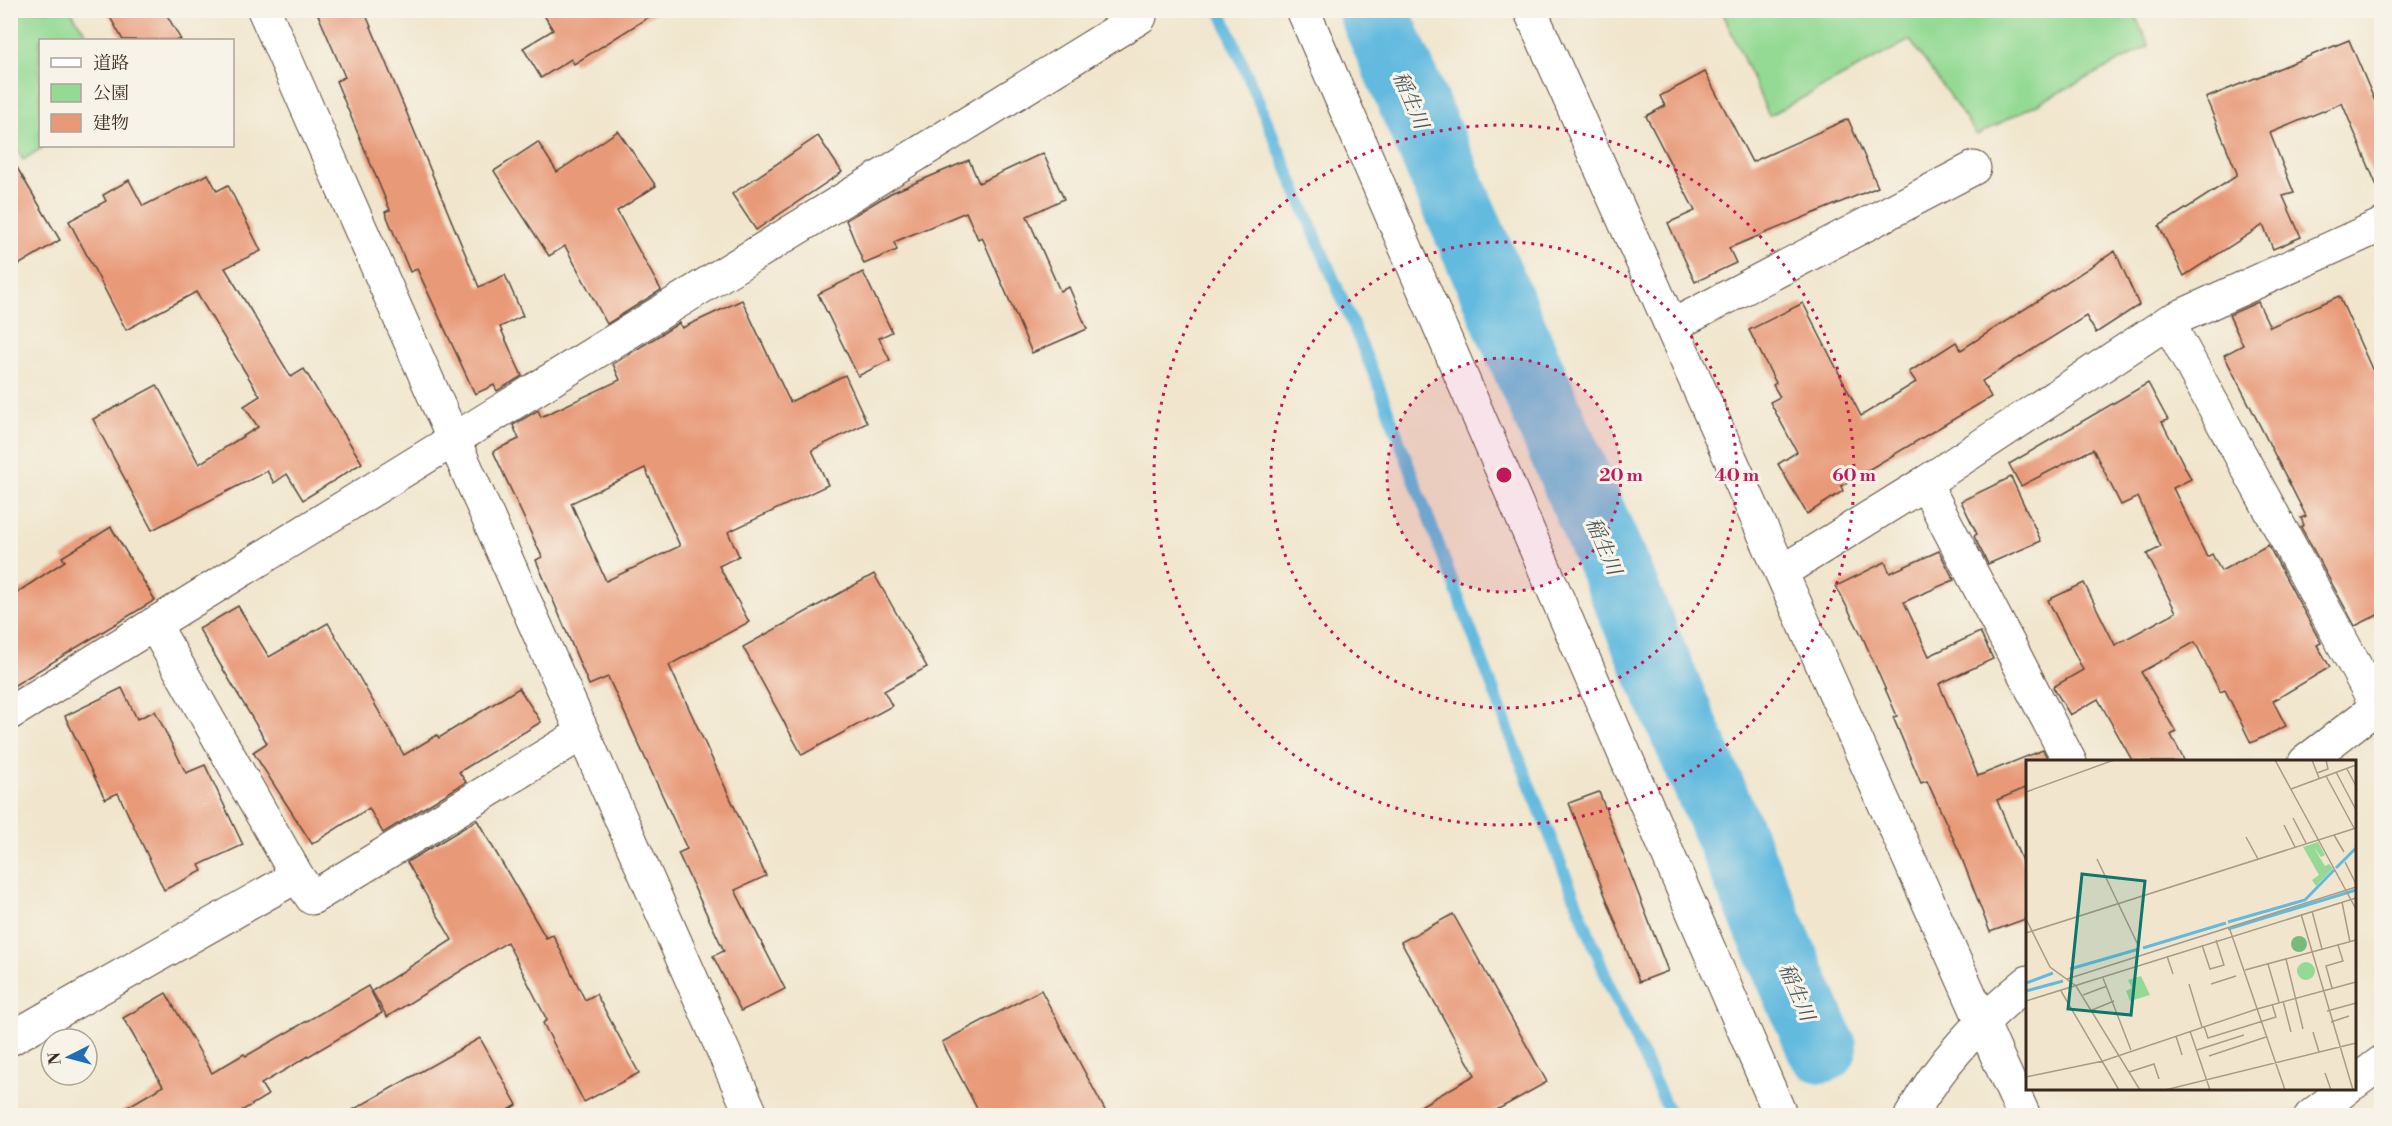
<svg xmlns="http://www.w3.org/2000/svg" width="2392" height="1126" viewBox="0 0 2392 1126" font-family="'Libre Bodoni','Noto Serif JP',serif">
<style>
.green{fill:#94da94;stroke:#688259;stroke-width:1.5}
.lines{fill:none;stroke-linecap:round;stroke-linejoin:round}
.stream{stroke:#62badf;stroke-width:12}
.river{stroke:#62badf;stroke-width:70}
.building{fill:#e89a78;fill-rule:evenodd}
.minor-casing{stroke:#564638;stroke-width:35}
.minor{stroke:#fff;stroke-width:33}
.ring{fill:none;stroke:#c2185b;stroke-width:3;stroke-dasharray:3 6}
.labels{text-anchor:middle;stroke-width:6;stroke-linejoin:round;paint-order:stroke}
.water-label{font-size:20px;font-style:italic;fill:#475558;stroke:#f7f3e8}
.inset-river{fill:none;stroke:#62badf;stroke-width:3}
.inset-road{fill:none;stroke:#a89b87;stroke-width:1.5}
.view{fill:#0f766e;fill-opacity:0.15;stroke:#0f766e;stroke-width:3}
.inset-edge{fill:none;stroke:#3b2a1e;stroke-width:3}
.centre{fill:#c2185b;stroke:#f7f3e8;stroke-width:3}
.ring-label{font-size:18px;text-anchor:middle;font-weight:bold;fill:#c2185b;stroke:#f7f3e8;stroke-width:6;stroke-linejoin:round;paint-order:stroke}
</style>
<rect width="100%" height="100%" fill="#f7f3e8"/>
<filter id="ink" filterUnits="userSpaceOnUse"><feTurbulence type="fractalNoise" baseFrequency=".0167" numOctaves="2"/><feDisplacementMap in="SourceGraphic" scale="12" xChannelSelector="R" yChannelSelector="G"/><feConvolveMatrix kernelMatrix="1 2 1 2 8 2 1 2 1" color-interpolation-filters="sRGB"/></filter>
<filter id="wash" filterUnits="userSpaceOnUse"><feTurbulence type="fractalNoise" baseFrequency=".008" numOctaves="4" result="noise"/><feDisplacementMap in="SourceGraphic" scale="24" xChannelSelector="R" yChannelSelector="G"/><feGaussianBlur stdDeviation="1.35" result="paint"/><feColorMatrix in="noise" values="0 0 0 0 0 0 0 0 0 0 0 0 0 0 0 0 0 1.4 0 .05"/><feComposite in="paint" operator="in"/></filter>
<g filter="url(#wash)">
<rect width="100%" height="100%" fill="#f1e6cd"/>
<!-- green -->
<g class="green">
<polygon points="11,10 71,11 90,40 40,40 40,146 45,146 23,160 11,140"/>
<polygon points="1722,11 2133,11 2149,46 1977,135 1910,40 1769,116"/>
</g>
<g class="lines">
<!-- stream -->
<polyline class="stream" points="1220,10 1378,384 1526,776 1610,986 1671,1116"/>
<!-- river -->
<polyline class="river" points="1373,10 1822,1048"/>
</g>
<g id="blocks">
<!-- building -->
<g class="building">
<polygon points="106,10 164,10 181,40 123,40"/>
<polygon points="316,10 364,10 479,287 505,275 523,316 500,327 522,376 497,391 494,385 475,394 417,269 410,272 385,212 390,210 336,81 345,77"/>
<polygon points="541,10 660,10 574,64 571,59 541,78 523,48 553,30"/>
<polygon points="2349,40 2382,118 2382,198 2342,103 2270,133 2294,193 2283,196 2301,237 2273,249 2263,225 2184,276 2159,226 2235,177 2237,173 2206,98"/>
<polygon points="1705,72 1752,162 1848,119 1878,187 1729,248 1736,263 1695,282 1668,223 1695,211 1646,116 1665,106 1660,96"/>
<polygon points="618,131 656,186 617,211 661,290 607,324 565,246 549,256 494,171 538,142 557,172"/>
<polygon points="818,136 842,172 756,230 732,194"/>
<polygon points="1043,153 1064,199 1027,216 1060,291 1069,287 1087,329 1032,353 982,237 978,239 966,212 894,242 897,250 864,264 846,220 891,193 969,160 979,183"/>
<polygon points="10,156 60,240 10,270"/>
<polygon points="208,174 217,191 228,185 261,251 225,268 291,377 304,369 362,463 303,500 287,474 274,483 267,471 152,530 93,419 157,385 199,464 258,427 244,406 260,396 196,292 126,330 69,221 106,201 103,195 129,180 143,206"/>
<polygon points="2115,251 2139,305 2096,333 2086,316 1982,381 1991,397 1841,486 1843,491 1807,514 1778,464 1797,452 1770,402 1780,397 1773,385 1776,383 1749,330 1803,303 1861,416 1916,382 1909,372 1956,342 1961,350"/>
<polygon points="863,272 892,332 879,338 890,360 858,376 818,294"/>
<polygon points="2339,296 2372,369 2382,365 2382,613 2355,626 2301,527 2304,525 2301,518 2306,516 2224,355 2243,345 2229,315 2258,302 2270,327"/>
<path d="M742,300L790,402L845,375L867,423L812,450L828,485L728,532L739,556L719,566L749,622L669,665L766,876L735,890L785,989L741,1011L713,956L724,951L678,853L687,849L608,677L589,685L536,560L542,557L493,451L519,439L513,425L538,410L541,417L620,380L613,364L679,323L682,328ZM645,468L680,546L606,581L571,503Z"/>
<polygon points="2148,383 2168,420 2162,422 2191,479 2173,488 2207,557 2212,554 2221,571 2268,545 2321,643 2317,645 2330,667 2273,701 2286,726 2251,743 2225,690 2220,692 2195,642 2141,672 2176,732 2171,735 2185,762 2133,762 2098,699 2070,715 2053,687 2083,670 2048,600 2084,583 2115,645 2176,612 2147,554 2161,547 2138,497 2121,505 2093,449 2021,486 2009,464"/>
<polygon points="2011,477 2041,541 1988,564 1974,536 1977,534 1961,501"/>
<polygon points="111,527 155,600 10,688 10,597 65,561 62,557"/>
<polygon points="1939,551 1954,580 1904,602 1929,656 1980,632 1993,659 1939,684 1978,776 2043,750 2049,762 2028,762 2028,787 1997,800 2028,876 2028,918 1990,932 1959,851 1927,781 1921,783 1893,717 1897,716 1863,638 1836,586 1885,562 1890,573"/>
<polygon points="874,574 927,667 884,691 892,706 802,755 743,647"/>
<polygon points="238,606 269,657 328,623 404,755 437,735 439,738 519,688 541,722 459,772 466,782 383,833 369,808 312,844 253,752 267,743 199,629"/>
<polygon points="122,688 137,719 155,711 186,773 205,765 243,845 199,865 202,871 164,890 118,793 105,799 65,716"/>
<polygon points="1599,792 1668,971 1639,982 1569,803"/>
<polygon points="477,820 546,938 553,935 585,1000 596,994 639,1073 584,1102 543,1023 547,1020 507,942 387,1017 372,991 452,940 407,862"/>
<polygon points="1453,914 1547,1082 1486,1116 1403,1116 1475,1075 1401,942"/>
<polygon points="368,986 382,1013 261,1084 268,1095 233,1116 112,1116 163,1086 123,1018 166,993 212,1073 244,1054 246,1056"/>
<polygon points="1041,990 1108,1116 981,1116 942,1042"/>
<polygon points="480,1038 517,1105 499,1116 342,1116"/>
</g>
</g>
</g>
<g filter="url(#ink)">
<use href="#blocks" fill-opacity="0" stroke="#564638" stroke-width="1.5"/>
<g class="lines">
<defs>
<g id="minor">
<polyline points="264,10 752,1116"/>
<polyline points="1303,10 1781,1116"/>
<polyline points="1530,10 2024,1116"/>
<polyline points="2168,322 2377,706"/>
<polyline points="1672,326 1974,168"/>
<polyline points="1925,483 2070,762"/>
<polyline points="1783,571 1925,483 2168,322 2382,225"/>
<polyline points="10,713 1140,17"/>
<polyline points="2305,762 2382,703"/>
<polyline points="297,876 312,898 583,733"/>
<polyline points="10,1039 297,876 154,624"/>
<polyline points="2354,1083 2382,1062"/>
<path d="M1911,1116C1940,1062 1981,1020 2028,982"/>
<polyline points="2311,1116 2347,1088"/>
</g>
</defs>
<!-- minor casing -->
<use href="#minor" class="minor-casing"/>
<!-- minor -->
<use href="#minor" class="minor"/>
</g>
</g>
<!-- distance rings -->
<circle cx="1504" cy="475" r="117" fill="#c2185b" fill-opacity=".12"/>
<g class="ring">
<circle cx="1504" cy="475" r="117"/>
<circle cx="1504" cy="475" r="233"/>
<circle cx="1504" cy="475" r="350"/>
</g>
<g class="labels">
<!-- water labels -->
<g class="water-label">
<text transform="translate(1411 100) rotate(67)" y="7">稲生川</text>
<text transform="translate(1604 546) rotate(67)" y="7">稲生川</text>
<text transform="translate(1797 992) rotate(67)" y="7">稲生川</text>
</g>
</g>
<!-- overview -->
<g transform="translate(2026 760)">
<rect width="330" height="330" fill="#f1e6cd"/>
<path d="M292,82L299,95L295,97L288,88L299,106L303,104L307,108L290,126L286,120L293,115L277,87ZM271 211a9 9 0 1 1 18 0a9 9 0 1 1-18 0ZM115,216L124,235L104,241L100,231L106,228L102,220Z" fill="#94da94"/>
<path d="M265 184a8 8 0 1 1 16 0a8 8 0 1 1-16 0Z" fill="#77ba7e"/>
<path class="inset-river" d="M310,108L330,88M202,162L279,140L308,110M202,169L330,130M117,188L200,163M44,209L113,189M0,223L27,213M0,231L37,221"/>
<path class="inset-road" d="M249,0L330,149M286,0L293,18M321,9L330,26M310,12L330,50M291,13L302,9L300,0M300,16L328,68M265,29L330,5M0,32L88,0M267,58L280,83M258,65L269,87M308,75L318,92M220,77L232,99M71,99L112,185M319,102L330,124M316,142L324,182M286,151L296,189M275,154L327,330M0,159L24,207L50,226L114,330M203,167L259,330M0,173L330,68M176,185L184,209L198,205L190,180M141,196L147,214M260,199L277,269M242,204L253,242M219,210L330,180M77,218L105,290M41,219L330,127M163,224L176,267M185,224L210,216M306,228L300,206L317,201L312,185M35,231L93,330M57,235L81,226M0,241L330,138M257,241L265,272M66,250L88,241M301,251L330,243M305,262L323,256M178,266L182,278L250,257L246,244M164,271L184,330M287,272L293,292M150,276L156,295M171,290L218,275M183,296L240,277M103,312L128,304L133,319M299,313L305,330M0,317L77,301L231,249L330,222M139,330L330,283"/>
<path class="view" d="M56,114L119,121L105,255L42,249Z"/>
<rect width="330" height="330" class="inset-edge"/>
</g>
<circle cx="1504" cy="475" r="9" class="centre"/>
<g class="ring-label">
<text x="1621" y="481">20 m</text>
<text x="1737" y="481">40 m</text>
<text x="1854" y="481">60 m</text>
</g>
<!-- margin -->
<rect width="2392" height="1126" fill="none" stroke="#f7f3e8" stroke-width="36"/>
<!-- legend -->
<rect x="39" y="39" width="195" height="108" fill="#f7f3e8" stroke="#aca397" stroke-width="1.5"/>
<rect x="51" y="58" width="30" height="9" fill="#ffffff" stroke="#aca397" stroke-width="1.5"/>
<text x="93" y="69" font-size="18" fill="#3b2a1e">道路</text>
<rect x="51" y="84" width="30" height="18" fill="#94da94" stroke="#aca397" stroke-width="1.5"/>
<text x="93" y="99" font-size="18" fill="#3b2a1e">公園</text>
<rect x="51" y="114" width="30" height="18" fill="#e89a78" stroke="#aca397" stroke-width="1.5"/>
<text x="93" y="129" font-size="18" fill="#3b2a1e">建物</text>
<!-- north arrow -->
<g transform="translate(69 1057) rotate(264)"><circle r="28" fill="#f7f3e8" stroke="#aca397" stroke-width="1.5"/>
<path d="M0-4.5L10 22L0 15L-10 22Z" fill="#1f6fb2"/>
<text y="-9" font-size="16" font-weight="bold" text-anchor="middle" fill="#3b2a1e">N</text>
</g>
</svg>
